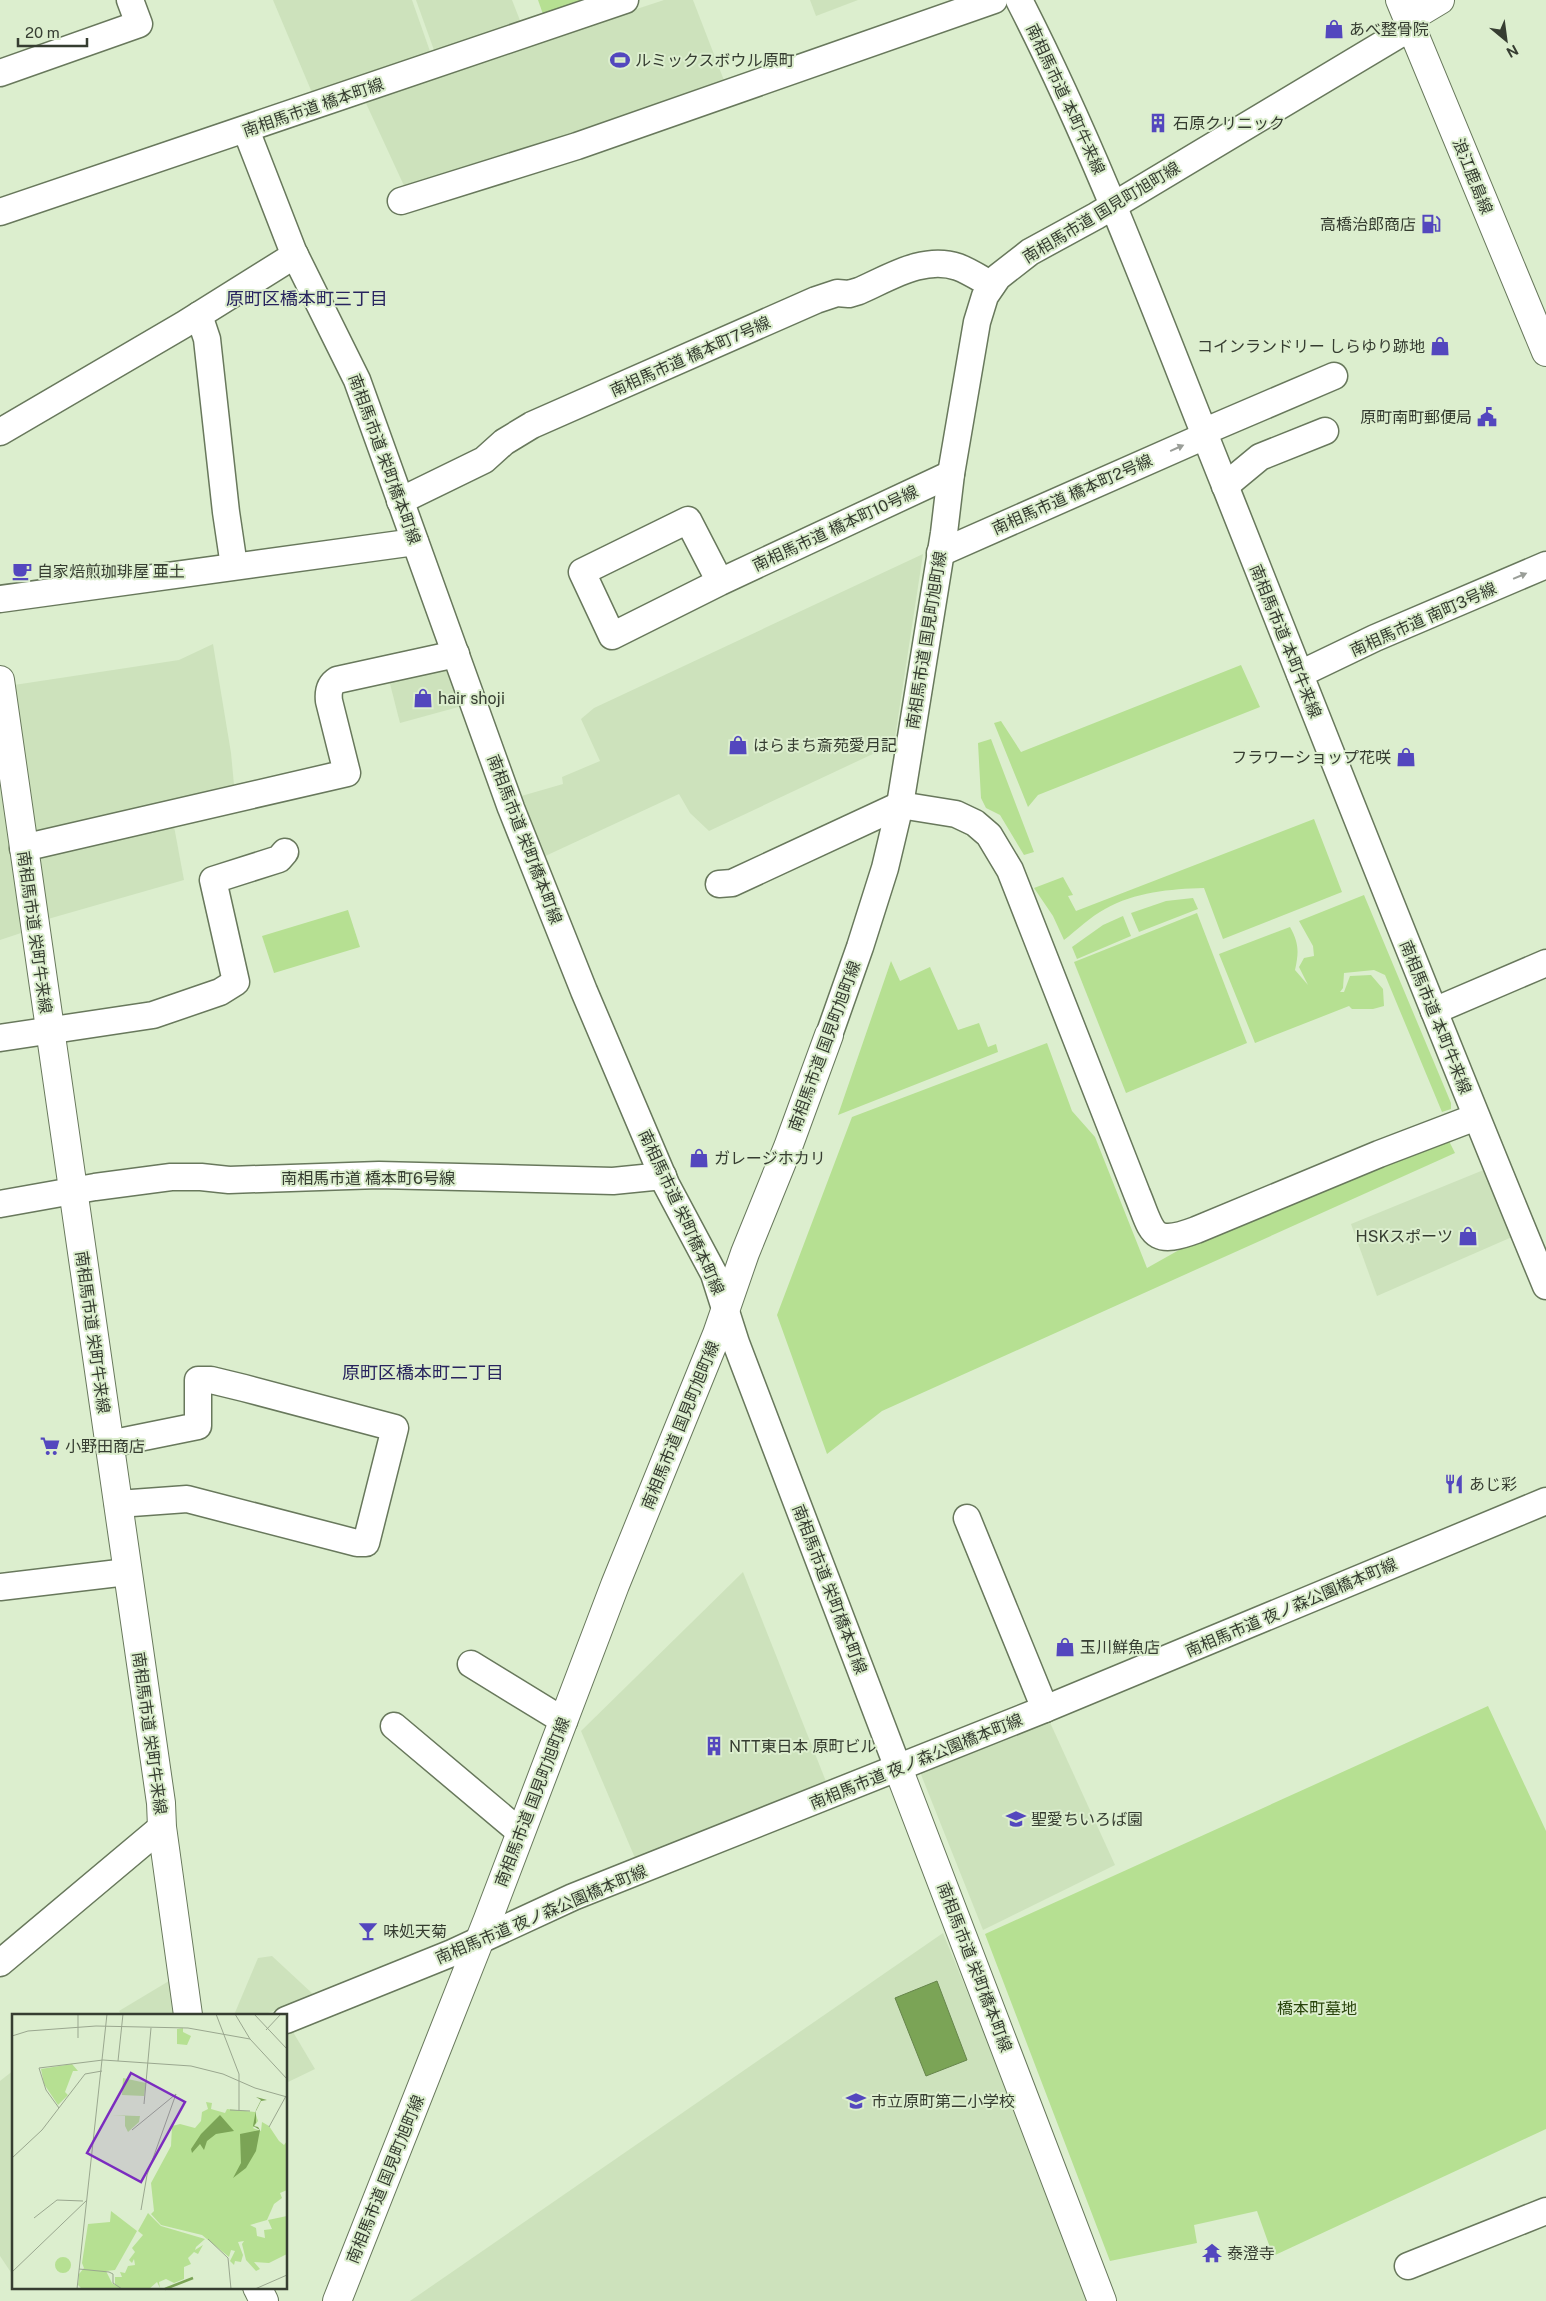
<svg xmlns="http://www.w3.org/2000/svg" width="1546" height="2301" viewBox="0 0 1546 2301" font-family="'Public Sans','Noto Sans JP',sans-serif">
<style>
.built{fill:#cde2bc}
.green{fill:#b6e092}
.water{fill:#7ba456;stroke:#66854b}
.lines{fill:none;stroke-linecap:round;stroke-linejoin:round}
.street-casing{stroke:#68785c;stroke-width:29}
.secondary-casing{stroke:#68785c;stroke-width:30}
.street{stroke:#fff;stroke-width:26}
.secondary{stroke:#fff;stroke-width:28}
.oneway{fill:#9a9e98}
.labels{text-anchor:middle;stroke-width:4;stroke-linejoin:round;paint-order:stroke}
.poi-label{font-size:16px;fill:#363d31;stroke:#dceece;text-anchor:start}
.street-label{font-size:16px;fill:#363d31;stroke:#dceece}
.park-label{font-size:16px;fill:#29440b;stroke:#dceece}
.neighbourhood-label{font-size:18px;fill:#28245e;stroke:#dceece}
.inset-river{fill:none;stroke:#7ba456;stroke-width:2.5}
.inset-road{fill:none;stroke:#9aa78f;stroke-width:1}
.view{fill:#7b2cbf;fill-opacity:0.15;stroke:#7b2cbf;stroke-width:2.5}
.inset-edge{fill:none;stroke:#363d31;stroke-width:2.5}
</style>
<rect width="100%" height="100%" fill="#dceece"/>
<!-- built -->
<g class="built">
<polygon points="273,0 412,0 432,57 313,95"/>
<polygon points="416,0 512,0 521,23 435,53"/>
<polygon points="664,0 693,0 725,83 406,190 364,99"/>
<polygon points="810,0 858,0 816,16"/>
<polygon points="923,554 894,744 709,831 690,813 679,794 541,858 518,797 563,784 562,777 600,761 581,719 594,708"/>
<polygon points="213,644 231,753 234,785 231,792 34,832 14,685 179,660"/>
<polygon points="448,664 462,706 400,723 388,676"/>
<polygon points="0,775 21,933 0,940"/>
<polygon points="173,821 184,880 48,919 45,915 37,854"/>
<polygon points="1486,1169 1512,1237 1377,1296 1351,1224"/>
<polygon points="743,1572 827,1784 635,1858 581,1731"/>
<polygon points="1048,1718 1115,1865 983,1930 920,1772"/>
<polygon points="943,1933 996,2062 1087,2301 410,2301"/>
<polygon points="272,1956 314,1995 263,2015 234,2015 258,1958"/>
<polygon points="169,1981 174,2015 122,2015 119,2011"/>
<polygon points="293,2032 315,2069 286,2083 286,2034"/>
<polygon points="14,2070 14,2272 12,2274 0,2256 0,2081"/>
</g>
<!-- green -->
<g class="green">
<polygon points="538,0 581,0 582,4 544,17"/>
<polygon points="1241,665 1260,707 1038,795 1028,807 994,723 1001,721 1021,752"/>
<polygon points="991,739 1034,852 1024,855 1000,815 986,808 981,798 978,743"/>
<path d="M1314,819L1342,892L1223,939L1204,888C1170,889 1135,892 1105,909C1090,917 1077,930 1064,940L1053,916L1034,888L1063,877L1073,895L1068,896L1076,911Z"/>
<path d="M1364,895L1451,1103V1109L1442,1112L1385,975L1374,970L1344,973L1343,988L1340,992H1344L1350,976L1371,975L1383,989L1384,1006L1373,1009H1352L1349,1006L1255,1043L1219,954L1290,927C1299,943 1299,952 1295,970L1308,985L1299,967L1304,958L1314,956L1313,946L1299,921Z"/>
<polygon points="1193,898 1198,909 1139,932 1131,913 1166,901"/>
<polygon points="348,910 360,947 274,973 262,936"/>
<polygon points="1197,913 1247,1043 1126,1093 1074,962"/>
<polygon points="1123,916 1131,936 1077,959 1072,947 1103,925"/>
<polygon points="891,961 900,981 930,967 958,1030 979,1023 988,1047 996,1044 998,1052 838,1115"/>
<polygon points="1047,1043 1072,1111 1095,1137 1147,1268 1195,1241 1449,1141 1455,1153 882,1411 827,1454 777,1315 852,1117"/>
<polygon points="1488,1706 1546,1831 1546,2129 1273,2256 1257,2211 1194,2225 1197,2243 1110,2261 985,1934"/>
</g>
<!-- water -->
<polygon class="water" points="937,1981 967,2060 926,2076 895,1998"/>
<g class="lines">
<defs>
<g id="street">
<path d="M1019,0C1100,158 1160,324 1226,488C1332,755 1436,1021 1546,1286"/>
<polyline points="0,73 139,24 130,0"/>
<polyline points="246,130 293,251 357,380 511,808 584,991 666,1184 714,1274 736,1343 898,1768"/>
<polyline points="401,201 577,146 994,0"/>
<polyline points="0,212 625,0"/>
<polyline points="199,315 207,339 226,512 234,566"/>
<polyline points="0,432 183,325 295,255"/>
<polyline points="1203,432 1334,376"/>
<polyline points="1225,486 1260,457 1325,431"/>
<path d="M400,501L484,460L504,442L532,425L816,300L837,293L849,294L859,291C889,278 924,255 958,267C969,271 981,279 992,285"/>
<polyline points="940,553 1205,436"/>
<polyline points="720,582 688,520 582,572 612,636 720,582 951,474"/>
<polyline points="0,599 415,542"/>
<polyline points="1300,674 1375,638 1546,565"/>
<path d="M23,848L347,773L329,701C328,692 329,685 337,680L456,654"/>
<path d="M719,884L732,883L900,805L956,814L975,823L989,835L1010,870L1137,1194C1153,1232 1150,1247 1196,1230L1379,1154L1476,1117"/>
<polyline points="1434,1011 1546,963"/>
<polyline points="829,1035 860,947 885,868 900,805 944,533 951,474 977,322 985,296 998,277 1030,252 1096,216 1398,35 1410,23"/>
<polyline points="0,1038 153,1015 220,992 236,982 213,880 279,859 285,852"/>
<polyline points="0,1204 95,1187 171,1177 201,1177 229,1180 379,1175 613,1181 663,1176"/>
<polyline points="109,1444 198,1426 198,1380 211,1380 244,1388 395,1428 366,1543 357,1543 187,1499 118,1504"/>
<polyline points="967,1518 1045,1709"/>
<polyline points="0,1587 127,1572"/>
<polyline points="471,1664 564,1721"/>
<polyline points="394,1726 520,1832"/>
<polyline points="0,1963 162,1827"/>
<polyline points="286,2020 452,1953 573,1897 1045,1709 1546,1501"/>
<polyline points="1408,2266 1546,2211"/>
</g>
<g id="secondary">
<polyline points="1400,0 1546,352"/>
<polyline points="1410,23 1420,12 1440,0"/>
<polyline points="0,680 161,1803 162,1827 188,2015"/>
<polyline points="898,1768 1102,2301"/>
<polyline points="257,2287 264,2301"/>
<polyline points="337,2301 488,1919 615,1585 717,1334 745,1253 788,1147 829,1035"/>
</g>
</defs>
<!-- street casing -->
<use href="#street" class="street-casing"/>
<!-- secondary casing -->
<use href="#secondary" class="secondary-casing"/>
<!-- street -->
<use href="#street" class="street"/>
<!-- secondary -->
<use href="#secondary" class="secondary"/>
</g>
<!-- one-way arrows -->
<defs><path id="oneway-solid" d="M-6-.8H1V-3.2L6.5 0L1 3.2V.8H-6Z" transform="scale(1.25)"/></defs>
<g class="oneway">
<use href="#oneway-solid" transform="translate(1177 448) rotate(-24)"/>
<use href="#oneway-solid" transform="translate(1520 576) rotate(-23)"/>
</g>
<!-- icons -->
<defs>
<symbol id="shop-bare" viewBox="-9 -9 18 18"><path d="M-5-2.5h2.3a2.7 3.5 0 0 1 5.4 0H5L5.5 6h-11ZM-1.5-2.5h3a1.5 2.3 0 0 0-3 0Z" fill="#5347be" stroke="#dceece" stroke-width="2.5" paint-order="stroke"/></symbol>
<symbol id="stadium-bare" viewBox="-9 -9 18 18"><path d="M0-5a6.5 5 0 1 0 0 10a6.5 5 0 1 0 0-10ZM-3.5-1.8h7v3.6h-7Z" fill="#5347be" stroke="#dceece" stroke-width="2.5" paint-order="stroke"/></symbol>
<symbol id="building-bare" viewBox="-9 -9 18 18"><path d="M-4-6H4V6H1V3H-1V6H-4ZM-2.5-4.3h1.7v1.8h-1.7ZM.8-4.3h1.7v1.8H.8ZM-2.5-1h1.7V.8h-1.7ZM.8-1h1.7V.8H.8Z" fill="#5347be" stroke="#dceece" stroke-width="2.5" paint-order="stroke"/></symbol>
<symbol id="fuel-bare" viewBox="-9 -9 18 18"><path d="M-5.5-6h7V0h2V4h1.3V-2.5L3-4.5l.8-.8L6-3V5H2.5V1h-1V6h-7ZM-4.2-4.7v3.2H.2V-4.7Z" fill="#5347be" stroke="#dceece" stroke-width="2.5" paint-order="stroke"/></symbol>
<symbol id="civic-bare" viewBox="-9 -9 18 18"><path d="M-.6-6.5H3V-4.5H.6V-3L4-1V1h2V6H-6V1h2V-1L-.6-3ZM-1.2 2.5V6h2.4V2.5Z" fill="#5347be" stroke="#dceece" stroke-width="2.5" paint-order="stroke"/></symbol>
<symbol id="cafe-bare" viewBox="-9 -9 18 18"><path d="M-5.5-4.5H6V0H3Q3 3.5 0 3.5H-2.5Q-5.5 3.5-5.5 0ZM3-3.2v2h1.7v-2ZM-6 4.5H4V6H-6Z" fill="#5347be" stroke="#dceece" stroke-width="2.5" paint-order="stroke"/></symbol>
<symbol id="supermarket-bare" viewBox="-9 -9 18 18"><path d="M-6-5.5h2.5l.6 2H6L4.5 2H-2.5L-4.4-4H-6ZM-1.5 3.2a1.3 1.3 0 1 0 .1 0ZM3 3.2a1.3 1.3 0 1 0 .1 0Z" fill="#5347be" stroke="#dceece" stroke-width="2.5" paint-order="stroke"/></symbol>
<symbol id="restaurant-bare" viewBox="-9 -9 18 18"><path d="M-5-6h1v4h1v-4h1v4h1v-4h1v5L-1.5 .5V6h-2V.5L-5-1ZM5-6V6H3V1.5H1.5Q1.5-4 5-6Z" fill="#5347be" stroke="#dceece" stroke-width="2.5" paint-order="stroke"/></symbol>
<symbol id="school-bare" viewBox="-9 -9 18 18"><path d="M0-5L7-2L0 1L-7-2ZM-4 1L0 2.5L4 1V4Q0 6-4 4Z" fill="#5347be" stroke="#dceece" stroke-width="2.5" paint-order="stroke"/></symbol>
<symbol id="bar-bare" viewBox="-9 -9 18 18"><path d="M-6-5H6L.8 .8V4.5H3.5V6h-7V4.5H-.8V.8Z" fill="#5347be" stroke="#dceece" stroke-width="2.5" paint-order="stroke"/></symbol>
<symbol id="temple-bare" viewBox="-9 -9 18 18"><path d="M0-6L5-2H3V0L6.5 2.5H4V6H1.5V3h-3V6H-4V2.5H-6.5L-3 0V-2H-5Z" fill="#5347be" stroke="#dceece" stroke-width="2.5" paint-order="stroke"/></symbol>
</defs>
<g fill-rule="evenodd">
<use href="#shop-bare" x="1320" y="15" width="28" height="28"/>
<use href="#stadium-bare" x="606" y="46" width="28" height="28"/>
<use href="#building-bare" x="1144" y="109" width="28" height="28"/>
<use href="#fuel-bare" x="1417" y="210" width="28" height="28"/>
<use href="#shop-bare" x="1426" y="332" width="28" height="28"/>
<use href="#civic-bare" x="1473" y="403" width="28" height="28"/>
<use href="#cafe-bare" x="8" y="557" width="28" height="28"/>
<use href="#shop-bare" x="409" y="684" width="28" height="28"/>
<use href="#shop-bare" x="724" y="731" width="28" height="28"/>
<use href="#shop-bare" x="1392" y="743" width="28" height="28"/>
<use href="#shop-bare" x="685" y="1144" width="28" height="28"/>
<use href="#shop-bare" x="1454" y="1222" width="28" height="28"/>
<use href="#supermarket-bare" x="36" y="1432" width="28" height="28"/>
<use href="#restaurant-bare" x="1440" y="1470" width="28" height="28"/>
<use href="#shop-bare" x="1051" y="1633" width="28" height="28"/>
<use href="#building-bare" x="700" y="1732" width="28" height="28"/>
<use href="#school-bare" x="1002" y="1805" width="28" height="28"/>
<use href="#bar-bare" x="354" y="1917" width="28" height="28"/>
<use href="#school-bare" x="842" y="2087" width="28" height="28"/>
<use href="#temple-bare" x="1198" y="2239" width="28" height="28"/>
</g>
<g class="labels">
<!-- poi labels -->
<g class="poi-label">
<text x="1349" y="35">あべ整骨院</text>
<text x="635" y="66">ルミックスボウル原町</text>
<text x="1173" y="129">石原クリニック</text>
<text x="1416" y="230" text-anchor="end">高橋治郎商店</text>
<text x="1425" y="352" text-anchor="end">コインランドリー しらゆり跡地</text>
<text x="1472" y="423" text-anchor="end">原町南町郵便局</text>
<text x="37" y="577">自家焙煎珈琲屋 亜土</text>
<text x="438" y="704">hair shoji</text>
<text x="753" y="751">はらまち斎苑愛月記</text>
<text x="1391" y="763" text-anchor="end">フラワーショップ花咲</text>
<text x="714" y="1164">ガレージホカリ</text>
<text x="1453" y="1242" text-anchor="end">HSKスポーツ</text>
<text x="65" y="1452">小野田商店</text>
<text x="1469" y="1490">あじ彩</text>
<text x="1080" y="1653">玉川鮮魚店</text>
<text x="729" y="1752">NTT東日本 原町ビル</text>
<text x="1031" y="1825">聖愛ちいろば園</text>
<text x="383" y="1937">味処天菊</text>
<text x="871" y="2107">市立原町第二小学校</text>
<text x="1227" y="2259">泰澄寺</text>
</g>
<!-- street labels -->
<g class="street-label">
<text transform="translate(1066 99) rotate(65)" y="6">南相馬市道 本町牛来線</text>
<text transform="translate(313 107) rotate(-19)" y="6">南相馬市道 橋本町線</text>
<text transform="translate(1473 176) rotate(68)" y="6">浪江鹿島線</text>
<text transform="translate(1101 212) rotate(-31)" y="6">南相馬市道 国見町旭町線</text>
<text transform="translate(690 356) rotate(-24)" y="6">南相馬市道 橋本町7号線</text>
<text transform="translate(385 459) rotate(70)" y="6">南相馬市道 栄町橋本町線</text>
<text transform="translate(1072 494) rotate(-24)" y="6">南相馬市道 橋本町2号線</text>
<text transform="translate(835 528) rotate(-25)" y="6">南相馬市道 橋本町10号線</text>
<text transform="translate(1423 619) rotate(-24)" y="6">南相馬市道 南町3号線</text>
<text transform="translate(926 640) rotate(-81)" y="6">南相馬市道 国見町旭町線</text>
<text transform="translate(1286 641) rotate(68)" y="6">南相馬市道 本町牛来線</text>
<text transform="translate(525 839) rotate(69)" y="6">南相馬市道 栄町橋本町線</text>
<text transform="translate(35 932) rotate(82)" y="6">南相馬市道 栄町牛来線</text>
<text transform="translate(1436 1017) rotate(68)" y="6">南相馬市道 本町牛来線</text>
<text transform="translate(824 1046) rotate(-70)" y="6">南相馬市道 国見町旭町線</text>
<text x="368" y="1184">南相馬市道 橋本町6号線</text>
<text transform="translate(682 1212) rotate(65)" y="6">南相馬市道 栄町橋本町線</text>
<text transform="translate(93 1332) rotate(82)" y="6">南相馬市道 栄町牛来線</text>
<text transform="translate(680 1425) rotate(-68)" y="6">南相馬市道 国見町旭町線</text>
<text transform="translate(830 1589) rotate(69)" y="6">南相馬市道 栄町橋本町線</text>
<text transform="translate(1291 1607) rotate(-23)" y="6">南相馬市道 夜ノ森公園橋本町線</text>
<text transform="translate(150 1733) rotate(82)" y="6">南相馬市道 栄町牛来線</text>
<text transform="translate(916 1761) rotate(-22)" y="6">南相馬市道 夜ノ森公園橋本町線</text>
<text transform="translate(532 1802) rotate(-69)" y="6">南相馬市道 国見町旭町線</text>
<text transform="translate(541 1914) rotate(-23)" y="6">南相馬市道 夜ノ森公園橋本町線</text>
<text transform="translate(975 1967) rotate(69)" y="6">南相馬市道 栄町橋本町線</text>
<text transform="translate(385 2179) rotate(-68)" y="6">南相馬市道 国見町旭町線</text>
</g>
<!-- park labels -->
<g class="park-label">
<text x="1317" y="2014">橋本町墓地</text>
</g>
<!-- neighbourhood labels -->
<g class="neighbourhood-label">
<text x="307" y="305">原町区橋本町三丁目</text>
<text x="423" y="1379">原町区橋本町二丁目</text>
</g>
</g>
<!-- overview -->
<g transform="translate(12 2014)">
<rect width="275" height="275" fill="#dceece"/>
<path d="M171,14V18L179,22L175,31L165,30V15ZM60,50L66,57H61L53,78L56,81L46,91L32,70L29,55ZM111,64L134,69L132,82L110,81ZM194,88L200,89L199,95L213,99L215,95L243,98L246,107L241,114L249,117L250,108L257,112L267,127L272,131L275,127V176L268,179L270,184L262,190L255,206L238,211L244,214L245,222L253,224L252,216L260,215L256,206L275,202V240L257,249L242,248L248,255L244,257L234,246L230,230L232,227L226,228L231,241L229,248L223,247L222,251L218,247L223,237L219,236L217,243L190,221L149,211L139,200L142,197L139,169L159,132L160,112L168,110L183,114L189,107L190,98L196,95ZM100,101L125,102H128L127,108L116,118L113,112V102ZM99,197L125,217L103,256L94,257L100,269L103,271V263H110L108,258L113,259L116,252L123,251L122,245L120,249L117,246L123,238L120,234L131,221L126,217L136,199L149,212L193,225L184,233L183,236L191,231L186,240L182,238L176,244L179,250L172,253V265L162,269L154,265L147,268L148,274L145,268L137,275H70L66,271L67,260L72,254L70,249L76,210L98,208ZM43 251a8 8 0 1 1 16 0a8 8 0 1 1-16 0Z" fill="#b6e092"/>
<path d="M244,83L241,91L244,83L255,86L249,87L244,97V109L243,110L242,112L246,113L248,116L244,137L234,154L221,164L229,149L228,120L248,116L241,112L244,96L249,86ZM208,101L222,117L204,120L195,127L192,136L188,130L180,139L179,135L189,120Z" fill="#7ba456"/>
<path class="inset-river" d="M153,275L181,264"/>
<path class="inset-road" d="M204,0L227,60V97M223,0L238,25M242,0L275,35M254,16L269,0M0,22L16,17L84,12L176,14L238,25L275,65M66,24V0M106,47L111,0M132,90L139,14M47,94L34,76L27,54L91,46L179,52L211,60L243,74L275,83M218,96L238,97M257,113L274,82M120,116L164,80M0,144L30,116L73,60L90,57M129,196L135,161L164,80M22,204L45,186L71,187M196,225L216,244L219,275M67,255L97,258L101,260V269L110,275M0,258L75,186M65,275L95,0M243,275L275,261"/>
<path class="view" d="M119,59L173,88L129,168L75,139Z"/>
<rect width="275" height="275" class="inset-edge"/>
</g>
<!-- north arrow -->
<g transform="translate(1506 40) rotate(151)" stroke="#dceece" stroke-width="4" paint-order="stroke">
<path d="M0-4L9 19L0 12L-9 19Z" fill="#363d31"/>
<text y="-8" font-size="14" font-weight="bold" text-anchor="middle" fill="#363d31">N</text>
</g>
<!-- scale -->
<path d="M18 38v8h69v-8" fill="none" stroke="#363d31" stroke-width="2.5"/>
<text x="25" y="38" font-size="15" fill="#363d31" stroke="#dceece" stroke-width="4" paint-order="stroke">20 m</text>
</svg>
